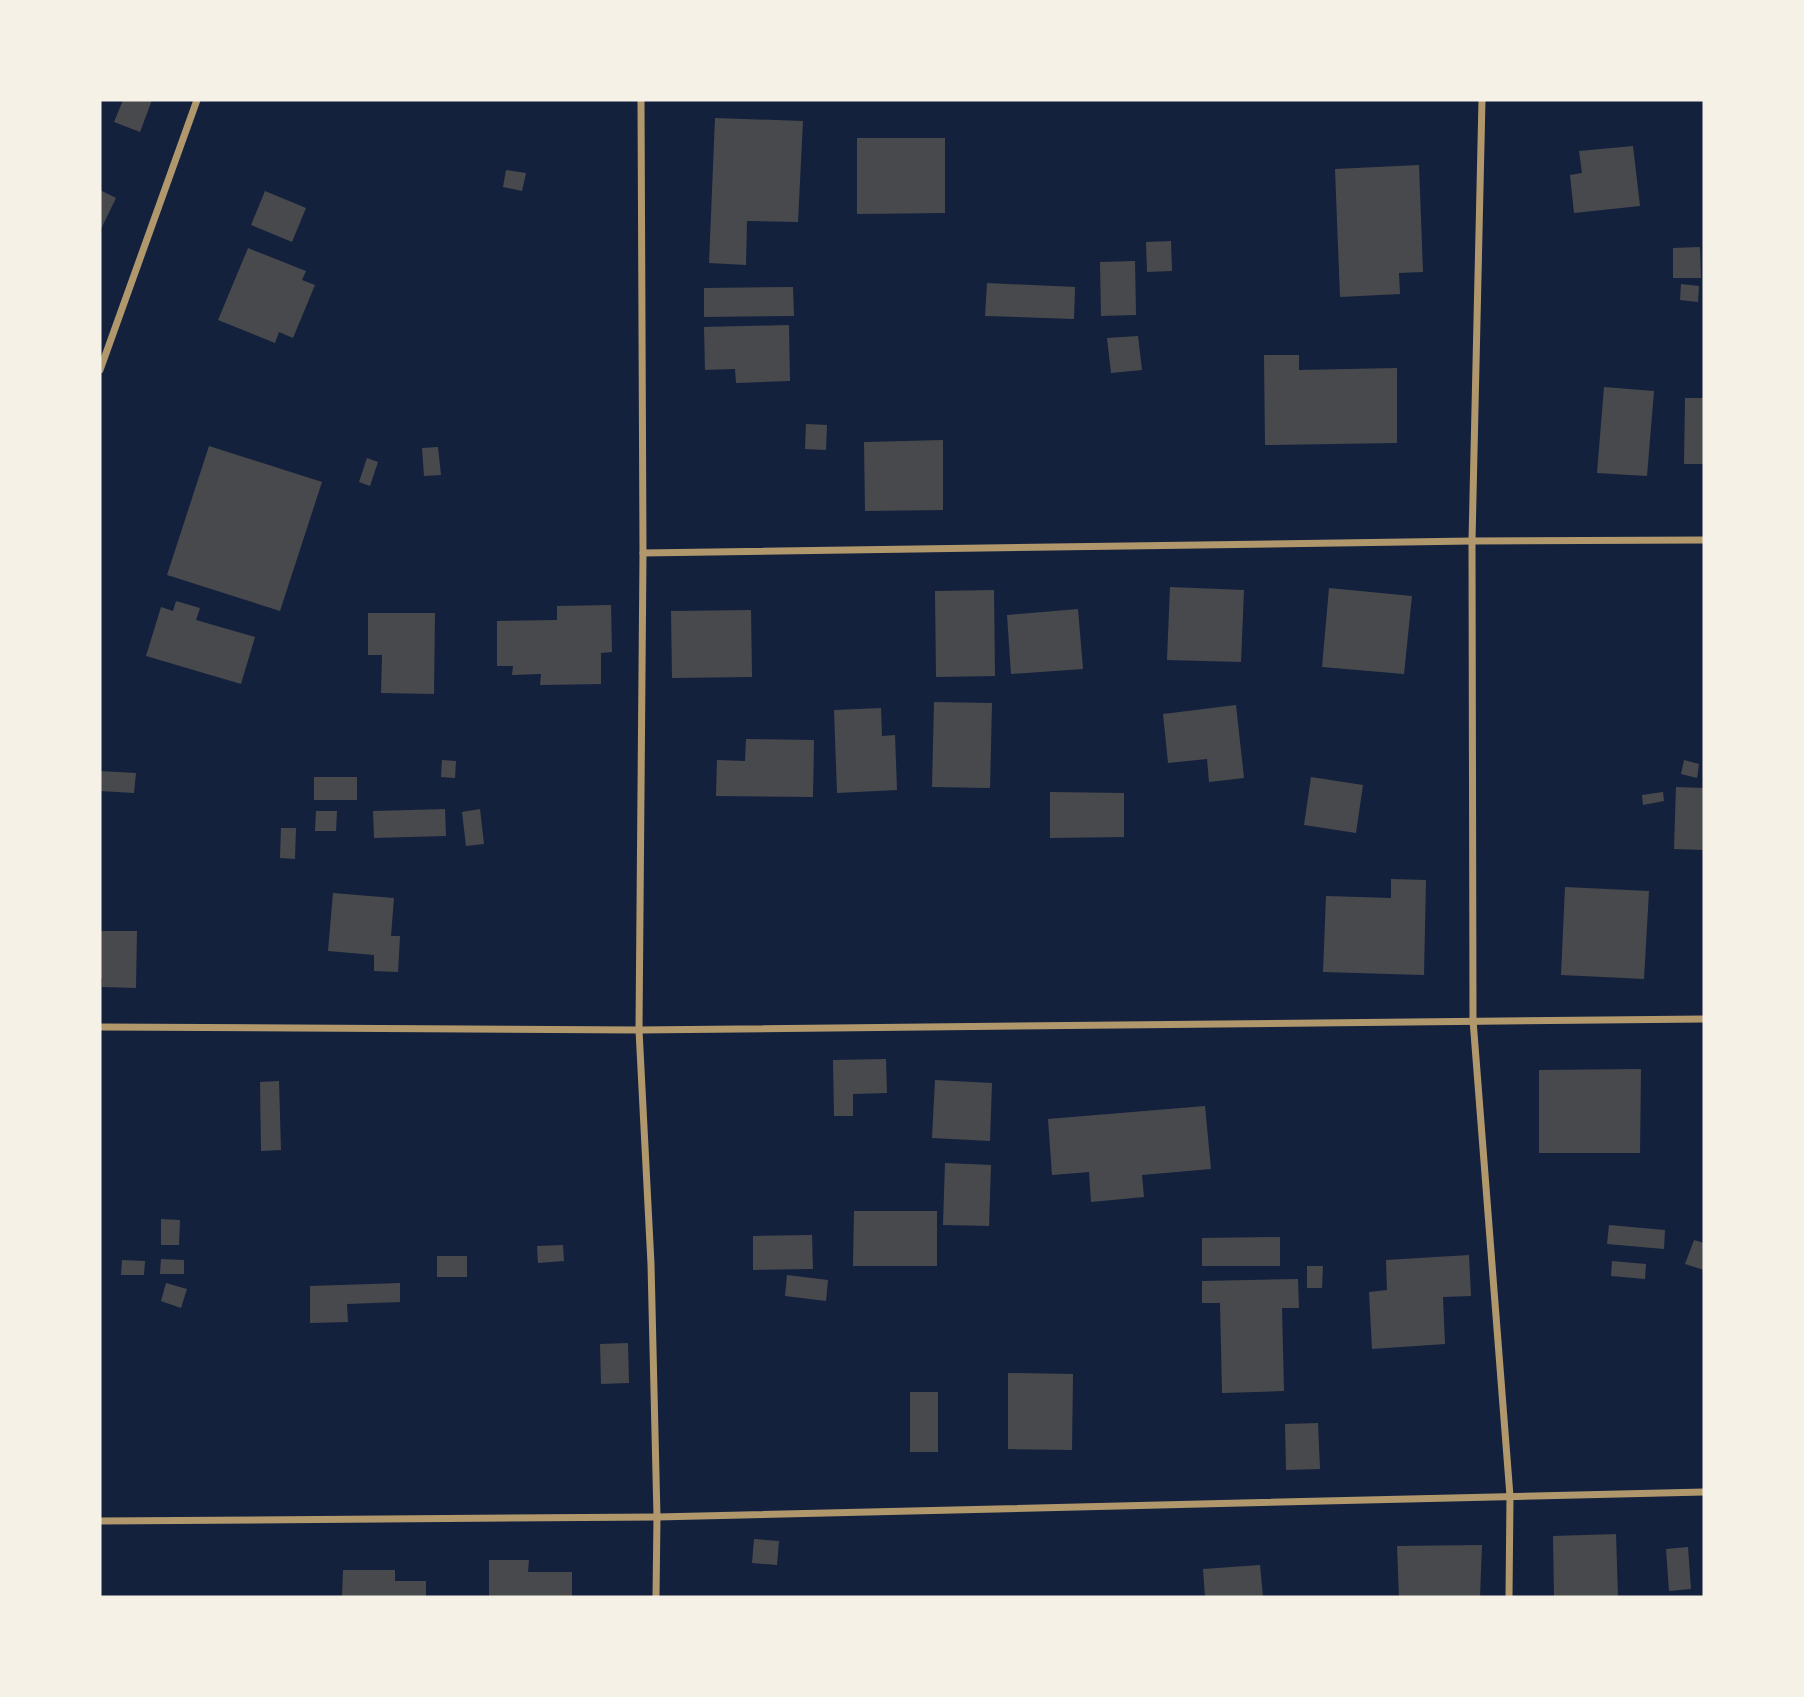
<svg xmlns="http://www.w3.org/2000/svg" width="1804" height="1697" viewBox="0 0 1804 1697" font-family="'Sofia Sans Condensed',sans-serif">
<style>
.building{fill:#48494c}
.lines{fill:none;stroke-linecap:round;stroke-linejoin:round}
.minor{stroke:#b1986c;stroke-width:7}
</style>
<rect width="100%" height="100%" fill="#14213d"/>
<!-- building -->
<g class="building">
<polygon points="123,100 152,100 140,132 114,122"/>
<polygon points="715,118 803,121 798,222 747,221 746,265 709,263"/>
<polygon points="857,138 945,138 945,213 857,214"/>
<polygon points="1633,146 1640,206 1574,213 1570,175 1582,173 1579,151"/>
<polygon points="1419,165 1423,272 1399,273 1400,294 1340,297 1335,169"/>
<polygon points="506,170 526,173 522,191 503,187"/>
<polygon points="100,190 116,198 100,231"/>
<polygon points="265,191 306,208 292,242 251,225"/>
<polygon points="1171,241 1172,271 1147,272 1146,242"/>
<polygon points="1700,247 1701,278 1673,278 1673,248"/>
<polygon points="248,248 306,271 302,280 315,285 293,338 279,332 275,343 218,320"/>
<polygon points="1135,261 1136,315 1101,316 1100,262"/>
<polygon points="987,283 1075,287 1074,319 985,316"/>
<polygon points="1681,284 1699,286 1698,302 1680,300"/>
<polygon points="793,287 794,316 704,317 704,288"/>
<polygon points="789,325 790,381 736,383 735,369 705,370 704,327"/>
<polygon points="1138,336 1142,370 1111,373 1107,338"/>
<polygon points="1264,355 1299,355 1299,370 1397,368 1397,443 1265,445"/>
<polygon points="1604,387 1654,391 1647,476 1597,473"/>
<polygon points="1685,398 1704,398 1704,464 1684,464"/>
<polygon points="806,424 827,425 826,450 805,449"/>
<polygon points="943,440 943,510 865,511 864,442"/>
<polygon points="209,446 322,482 280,611 167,575"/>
<polygon points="438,447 441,475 424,476 422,448"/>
<polygon points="367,458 378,462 370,486 359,482"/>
<polygon points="1170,587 1244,590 1241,662 1167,660"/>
<polygon points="1329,588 1412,596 1404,674 1322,667"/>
<polygon points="994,590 995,676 936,677 935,591"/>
<polygon points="176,601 200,608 196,620 255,637 241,684 146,656 161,607 173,611"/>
<polygon points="611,605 612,652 601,653 601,684 540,685 541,674 512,675 513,666 497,666 497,621 557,620 557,606"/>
<polygon points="1078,609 1083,669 1011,674 1007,615"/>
<polygon points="751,610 752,677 672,678 671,611"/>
<polygon points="368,613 435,613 434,694 381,693 382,655 368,655"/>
<polygon points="934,702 992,703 990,788 932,787"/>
<polygon points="1236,705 1244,778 1209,782 1207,759 1168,763 1163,714"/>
<polygon points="881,708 882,736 895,735 897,790 837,793 834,710"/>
<polygon points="746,739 814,740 813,797 716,796 717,760 745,761"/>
<polygon points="442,760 456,761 455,778 441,777"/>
<polygon points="1684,760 1699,764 1697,778 1681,774"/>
<polygon points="100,771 136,773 134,793 100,791"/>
<rect x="314" y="777" width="43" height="23"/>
<polygon points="1311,777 1363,785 1356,833 1304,825"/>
<polygon points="1676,787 1704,788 1704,850 1674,849"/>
<polygon points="1050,792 1124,793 1124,837 1050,838"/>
<polygon points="1663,792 1664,801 1643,805 1642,795"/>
<polygon points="445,809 446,836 374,838 373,811"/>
<polygon points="480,809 484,844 466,846 462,812"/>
<polygon points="316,811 337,811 336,831 315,831"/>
<polygon points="281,828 296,828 295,859 280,858"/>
<polygon points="1391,879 1426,880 1424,975 1323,972 1326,896 1391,898"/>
<polygon points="1565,887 1649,891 1644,979 1561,975"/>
<polygon points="333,893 394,898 391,936 400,936 398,972 374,971 374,955 328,951"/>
<polygon points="100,931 137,931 136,988 102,987 102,978 100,978"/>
<polygon points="886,1059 887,1093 853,1094 853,1116 834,1116 833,1060"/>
<polygon points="1641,1069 1640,1153 1539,1153 1539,1070"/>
<polygon points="935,1080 992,1083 990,1141 932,1138"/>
<polygon points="279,1081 281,1150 261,1151 260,1082"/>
<polygon points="1205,1106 1211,1169 1142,1175 1144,1197 1091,1202 1089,1172 1052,1175 1048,1119"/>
<polygon points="945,1163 991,1165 989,1226 943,1225"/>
<polygon points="854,1211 937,1211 937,1266 853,1266"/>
<polygon points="161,1219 180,1220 179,1245 161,1245"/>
<polygon points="1609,1225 1665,1230 1664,1249 1607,1244"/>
<polygon points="812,1235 813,1269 753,1270 753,1236"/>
<polygon points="1280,1237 1280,1266 1202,1266 1202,1238"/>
<polygon points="1694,1240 1704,1243 1704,1270 1685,1264"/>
<polygon points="563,1245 564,1261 538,1263 537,1246"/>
<polygon points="1469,1255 1471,1296 1443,1297 1445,1344 1372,1349 1369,1292 1387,1290 1386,1260"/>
<rect x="437" y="1256" width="30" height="21"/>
<polygon points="161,1259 184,1260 184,1274 160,1274"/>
<polygon points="122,1260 145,1261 144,1275 121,1275"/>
<polygon points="1612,1261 1646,1264 1645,1279 1611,1276"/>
<polygon points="1307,1266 1323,1266 1322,1288 1307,1288"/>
<polygon points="787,1275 828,1280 826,1301 785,1296"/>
<polygon points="1298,1279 1299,1308 1282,1308 1284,1391 1222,1393 1220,1303 1202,1303 1202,1281"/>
<polygon points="166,1283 187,1289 181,1308 161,1301"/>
<polygon points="400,1283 400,1302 347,1304 348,1322 310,1323 310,1286"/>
<polygon points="628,1343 629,1383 601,1384 600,1344"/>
<polygon points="1008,1373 1073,1374 1072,1450 1008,1449"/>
<rect x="910" y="1392" width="28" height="60"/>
<polygon points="1318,1423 1320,1469 1286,1470 1285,1424"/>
<polygon points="1616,1534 1618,1597 1554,1597 1553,1536"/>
<polygon points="754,1539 779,1541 777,1565 752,1563"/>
<polygon points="1482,1545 1480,1597 1399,1597 1397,1546"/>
<polygon points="1688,1547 1691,1589 1669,1591 1666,1549"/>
<polygon points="489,1560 529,1560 528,1572 572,1572 572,1597 489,1597"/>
<polygon points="1260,1565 1263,1597 1205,1597 1203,1569"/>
<polygon points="343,1570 395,1570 395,1581 426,1581 426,1597 342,1597"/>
</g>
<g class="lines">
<!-- minor -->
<g class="minor">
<polyline points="641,100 643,553 639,1030 651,1264 657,1517 656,1597"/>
<polyline points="1482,100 1472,541 1473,1020 1510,1496 1509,1597"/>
<polyline points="100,370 197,100"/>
<polyline points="643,553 1472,541 1704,540"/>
<polyline points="100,1027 639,1030 1704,1019"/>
<polyline points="100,1521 657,1517 1704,1492"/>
</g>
</g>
<!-- border -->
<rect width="1804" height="1697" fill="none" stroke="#f6f1e7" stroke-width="203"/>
</svg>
